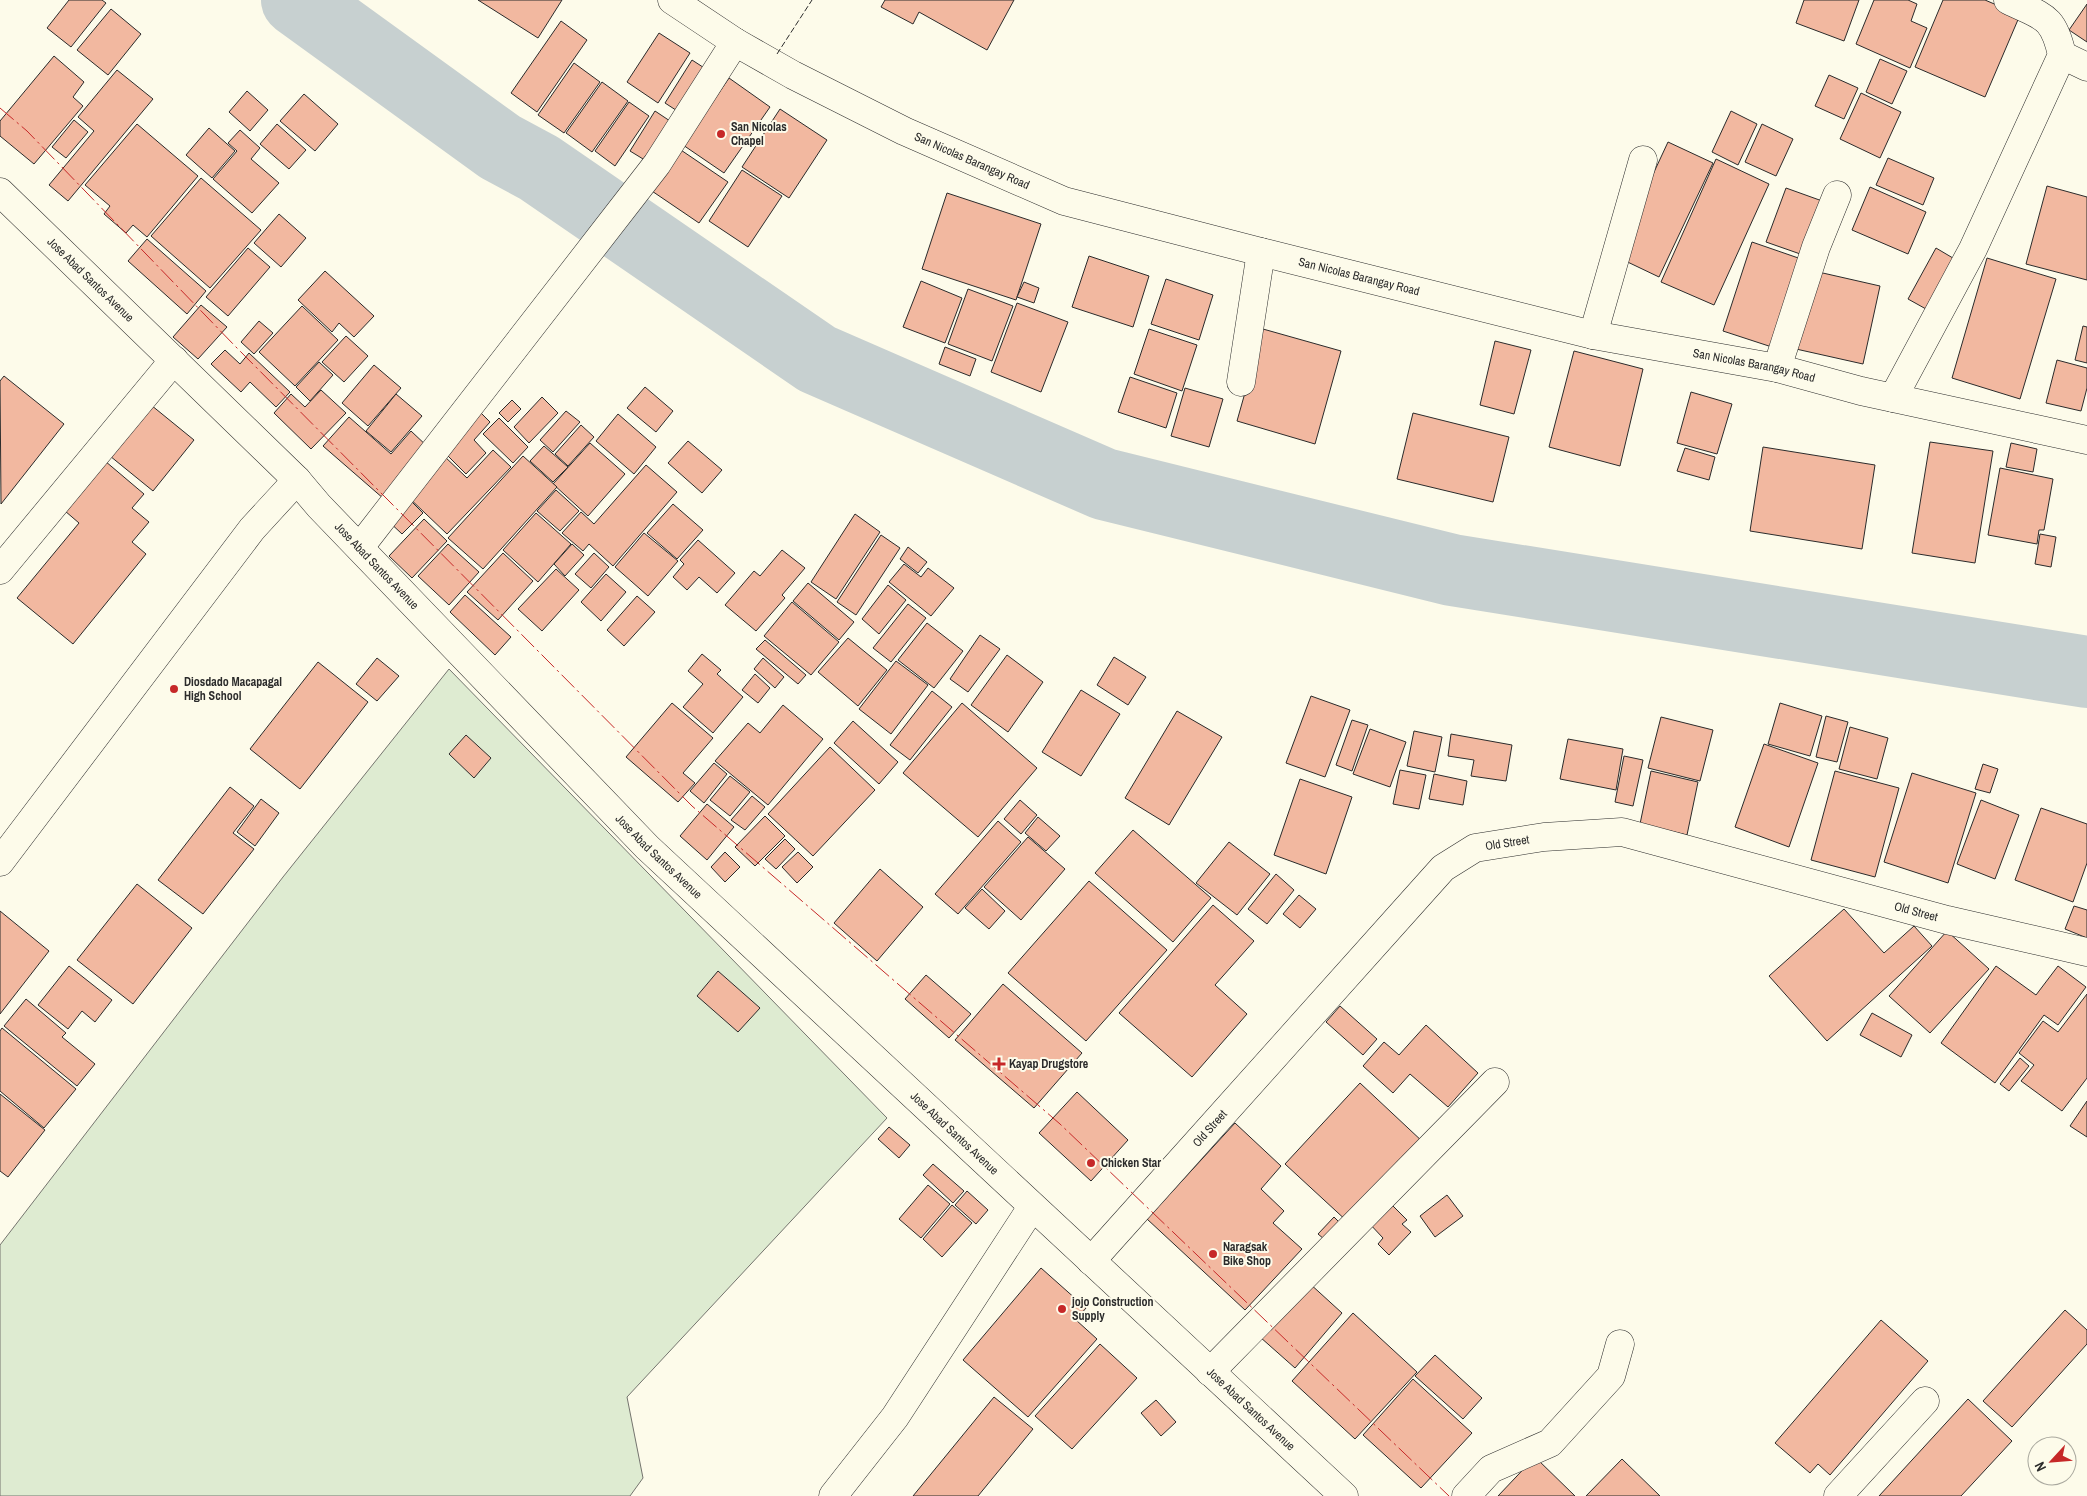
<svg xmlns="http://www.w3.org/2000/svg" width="2087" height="1496" viewBox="0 0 2087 1496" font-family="'Archivo Narrow',sans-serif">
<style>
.green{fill:#deebd1;stroke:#74746e}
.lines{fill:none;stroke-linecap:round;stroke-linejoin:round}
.river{stroke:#c7d0d0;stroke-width:72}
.building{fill:#f2b8a0;stroke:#2b2b2b}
.minor-casing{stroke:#2b2b2b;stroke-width:29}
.highway-casing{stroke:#2b2b2b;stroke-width:29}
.minor{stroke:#fdfbea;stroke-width:28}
.highway{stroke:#fdfbea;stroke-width:28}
.fence{stroke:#2b2b2b;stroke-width:1;stroke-dasharray:6 2.5;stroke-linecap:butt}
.power{stroke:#c62828;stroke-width:1;stroke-dasharray:18 4 2.5 4;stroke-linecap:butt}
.poi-dot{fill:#c62828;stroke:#fdfbea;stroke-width:2}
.labels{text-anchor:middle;stroke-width:4;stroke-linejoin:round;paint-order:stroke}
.poi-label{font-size:12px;font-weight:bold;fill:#2b2b2b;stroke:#fdfbea;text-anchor:start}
.street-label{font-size:12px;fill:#2b2b2b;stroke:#fdfbea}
</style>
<rect width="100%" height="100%" fill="#fdfbea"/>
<!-- green -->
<polygon class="green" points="449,669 887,1118 627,1397 643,1478 630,1496 0,1496 0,1245 283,877"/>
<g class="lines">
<!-- river -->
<polyline class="river" points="297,0 500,147 539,168 817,359 1104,484 1452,570 2087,672"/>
</g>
<!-- building -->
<g class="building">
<polygon points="69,0 102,0 106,3 71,47 47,28"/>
<polygon points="478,0 562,0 538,38"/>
<polygon points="885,0 1014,0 987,50 919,12 913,24 881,7"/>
<polygon points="1804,0 1859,0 1844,41 1796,23"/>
<polygon points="1874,0 1908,0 1917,4 1911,21 1927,28 1910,68 1856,44"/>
<polygon points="1943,0 1985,0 2020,15 1985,97 1915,67"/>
<polygon points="2087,4 2087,42 2069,30"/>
<polygon points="111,9 141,34 108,75 77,50"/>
<polygon points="561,21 587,40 537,112 511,93"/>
<polygon points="659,33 690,53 658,103 627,82"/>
<polygon points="54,56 84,82 73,97 83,106 34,164 0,136 0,121"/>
<polygon points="1880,59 1907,71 1892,104 1866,92"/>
<polygon points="692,60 709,71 682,114 665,103"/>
<polygon points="574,63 600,82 564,133 538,115"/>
<polygon points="117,70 153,99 68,201 49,185 94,131 78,117"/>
<polygon points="1829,75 1858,88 1844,119 1815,106"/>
<polygon points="729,78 770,107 724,173 683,145"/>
<polygon points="602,82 628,101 592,152 566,133"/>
<polygon points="247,91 268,110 250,131 229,112"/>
<polygon points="1861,93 1901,112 1880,158 1840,139"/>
<polygon points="304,94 338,124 315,151 280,121"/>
<polygon points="629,102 649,116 615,166 595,151"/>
<polygon points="780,109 827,140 789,198 742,167"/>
<polygon points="655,111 673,123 648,162 630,151"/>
<polygon points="1731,111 1757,124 1738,165 1712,152"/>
<polygon points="74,120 88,132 66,158 52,147"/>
<polygon points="137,124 198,176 147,237 133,225 126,233 104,214 110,206 85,185"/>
<polygon points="277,124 306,150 289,169 260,144"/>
<polygon points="1762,124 1793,139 1776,176 1745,162"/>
<polygon points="209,128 235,151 212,178 186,155"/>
<polygon points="240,130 260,148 251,159 279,183 252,213 213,179 237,151 228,143"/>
<polygon points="1668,142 1713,163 1659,277 1615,256"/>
<polygon points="675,146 728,182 699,223 646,187"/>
<polygon points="1888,158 1934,178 1923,205 1876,185"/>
<polygon points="1716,159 1769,184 1714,305 1661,282"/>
<polygon points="742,170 782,196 748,247 709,221"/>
<polygon points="201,178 261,230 210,288 151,236"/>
<polygon points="2047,186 2087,197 2087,280 2026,264"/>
<polygon points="1870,187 1926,212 1908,254 1852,230"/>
<polygon points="1786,188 1825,202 1806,256 1766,242"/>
<polygon points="947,193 1041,224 1016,300 922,269"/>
<polygon points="279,214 306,238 281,267 254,243"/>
<polygon points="147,239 206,291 187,314 128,261"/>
<polygon points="1752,242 1807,261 1778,349 1723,331"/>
<polygon points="248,248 270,267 228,316 206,297"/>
<polygon points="1936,248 1963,264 1935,314 1908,299"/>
<polygon points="1089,256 1149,276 1133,327 1072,307"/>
<polygon points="1987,258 2056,279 2020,399 1952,378"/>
<polygon points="325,271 374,316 354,337 339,323 332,332 298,300"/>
<polygon points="1814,271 1880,286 1863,364 1796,349"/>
<polygon points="1166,279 1213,295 1199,340 1151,324"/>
<polygon points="921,281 962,298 945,343 903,327"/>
<polygon points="1024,282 1039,288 1034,303 1017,297"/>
<polygon points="968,289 1013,306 992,361 948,344"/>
<polygon points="1017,303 1068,322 1041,392 991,372"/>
<polygon points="201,305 227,327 198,359 173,337"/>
<polygon points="302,306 338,340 295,386 259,352"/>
<polygon points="259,321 273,333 254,354 241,342"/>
<polygon points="2083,326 2087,327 2087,363 2075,360"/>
<polygon points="1149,329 1197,345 1182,391 1134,374"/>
<polygon points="1263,329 1341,351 1315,444 1237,421"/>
<polygon points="346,336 368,356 344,382 322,362"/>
<polygon points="1495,341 1531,350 1514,414 1480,405"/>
<polygon points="945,347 976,359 970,376 939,364"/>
<polygon points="225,350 240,364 249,353 290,392 276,407 250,382 241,392 211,364"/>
<polygon points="1574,351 1643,369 1620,466 1549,447"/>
<polygon points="2057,360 2087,368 2087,388 2081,411 2046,403"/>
<polygon points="319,362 333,375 310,401 296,387"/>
<polygon points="374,365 401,388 368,426 342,403"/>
<polygon points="4,376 64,424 1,504 0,381"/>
<polygon points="1130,377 1177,393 1166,428 1118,412"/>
<polygon points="645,387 673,411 656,432 627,408"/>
<polygon points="1185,388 1223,399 1209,447 1171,436"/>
<polygon points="321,390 346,413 311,449 274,413 291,394 305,407"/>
<polygon points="1691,392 1732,404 1717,454 1677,443"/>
<polygon points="396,394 422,416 391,452 366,431"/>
<polygon points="542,397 558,413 529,443 514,427"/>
<polygon points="512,400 521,409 508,422 499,413"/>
<polygon points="151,405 194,440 153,491 110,456"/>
<polygon points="475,407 490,422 474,440 486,453 466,474 438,446"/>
<polygon points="566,411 580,422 553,452 540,440"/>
<polygon points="1413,413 1509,437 1493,502 1397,479"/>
<polygon points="618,414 656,447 634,474 596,441"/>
<polygon points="349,417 391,454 411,431 429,448 384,499 323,446"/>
<polygon points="499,418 528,447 513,463 483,434"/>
<polygon points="581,425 594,437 568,466 555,454"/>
<polygon points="688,441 722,470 702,493 668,463"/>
<polygon points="1930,442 1993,451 1975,563 1912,553"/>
<polygon points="590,443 625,474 588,516 553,484"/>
<polygon points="2011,443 2037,449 2033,472 2006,467"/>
<polygon points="544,446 568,467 553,482 530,461"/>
<polygon points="1763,447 1875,465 1862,549 1750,531"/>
<polygon points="1685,448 1715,457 1709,480 1677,471"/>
<polygon points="493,450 511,467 447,534 404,493 442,454 467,478"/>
<polygon points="523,456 557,487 483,569 448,538"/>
<polygon points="105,461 144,494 132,508 149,522 132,542 146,554 73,644 17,598 79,523 65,511"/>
<polygon points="646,465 677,492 613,566 589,544 583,551 562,533 581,512 594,524"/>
<polygon points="2000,468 2053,479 2044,530 2039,530 2037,544 1988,535"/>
<polygon points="556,490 579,511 560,531 537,511"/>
<polygon points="406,496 423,513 402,534 385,518"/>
<polygon points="673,504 703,530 677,559 647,533"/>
<polygon points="536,513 571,544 538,582 503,550"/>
<polygon points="855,514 880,532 836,599 811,582"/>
<polygon points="424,519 447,541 412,578 389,556"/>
<polygon points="644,533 678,561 648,596 615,567"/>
<polygon points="2040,534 2056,537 2051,567 2035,564"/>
<polygon points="881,535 900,548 856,615 837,602"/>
<polygon points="698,540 735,573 717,593 699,577 687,590 673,577 684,564 680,560"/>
<polygon points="448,544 479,572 449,605 418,576"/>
<polygon points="572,544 584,555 565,576 554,564"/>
<polygon points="908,547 927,562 918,573 900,559"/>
<polygon points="782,550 805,568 782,595 785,598 756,631 725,605 754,571 760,576"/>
<polygon points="503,553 533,581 498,620 467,592"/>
<polygon points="594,553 609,567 591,588 575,574"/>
<polygon points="904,564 921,577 928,568 954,588 931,616 889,582"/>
<polygon points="556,569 579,590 542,631 518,609"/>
<polygon points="606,574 626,592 601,621 581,602"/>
<polygon points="808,583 854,622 839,640 793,601"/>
<polygon points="888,585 906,600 879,634 862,619"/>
<polygon points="465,595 511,637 495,655 450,612"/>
<polygon points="637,596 655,612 624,646 607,630"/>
<polygon points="792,602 839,642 811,675 764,636"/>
<polygon points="908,604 926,618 891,662 873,648"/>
<polygon points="927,623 963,651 934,688 898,660"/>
<polygon points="980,635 1000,649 968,692 950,679"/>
<polygon points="848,638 887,670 858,706 818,672"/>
<polygon points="765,640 806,675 798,684 756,649"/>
<polygon points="702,654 721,670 717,674 743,697 713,733 683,707 703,684 688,671"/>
<polygon points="1007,655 1043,682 1008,732 971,705"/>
<polygon points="1114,657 1146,677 1128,705 1097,685"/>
<polygon points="377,658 399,676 377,701 356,684"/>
<polygon points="763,658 784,677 775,688 754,669"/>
<polygon points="896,661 928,685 891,734 859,709"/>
<polygon points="318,662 368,702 300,789 250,749"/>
<polygon points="755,674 770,688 758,703 742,690"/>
<polygon points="1081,690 1120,714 1081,776 1042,752"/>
<polygon points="932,691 952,707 910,760 890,745"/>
<polygon points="1311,696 1350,710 1325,777 1286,763"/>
<polygon points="672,703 713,738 683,773 695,783 678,802 626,757"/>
<polygon points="962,703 1037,768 978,837 903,773"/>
<polygon points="1780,703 1822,716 1810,756 1768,744"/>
<polygon points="783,705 823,739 768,805 715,761 748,723 760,733"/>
<polygon points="1177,711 1222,737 1169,825 1125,798"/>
<polygon points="1826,716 1848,722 1837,762 1816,757"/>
<polygon points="1661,717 1713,730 1700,781 1648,768"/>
<polygon points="1352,720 1368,725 1352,771 1336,765"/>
<polygon points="853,721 898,762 879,784 834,743"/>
<polygon points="1850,727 1888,738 1877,779 1839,769"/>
<polygon points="1370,729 1406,742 1390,787 1353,774"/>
<polygon points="1414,731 1442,737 1435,772 1407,766"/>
<polygon points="1451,734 1512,745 1506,781 1471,776 1474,760 1448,756"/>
<polygon points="466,735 491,758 474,778 449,754"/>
<polygon points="1568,739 1623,749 1616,790 1560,779"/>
<polygon points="1764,744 1818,763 1789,847 1735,827"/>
<polygon points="830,747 875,790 813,856 768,814"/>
<polygon points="1624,756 1643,760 1633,806 1615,802"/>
<polygon points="714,763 727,774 704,803 690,791"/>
<polygon points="1983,764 1998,769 1990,793 1975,789"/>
<polygon points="1400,770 1426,775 1419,809 1393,804"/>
<polygon points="1651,771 1698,782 1687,835 1640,824"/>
<polygon points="1835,771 1899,788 1875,877 1811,860"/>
<polygon points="1912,773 1976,793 1948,883 1884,862"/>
<polygon points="1434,774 1467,781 1463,805 1429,799"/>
<polygon points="730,776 750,792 730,816 710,800"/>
<polygon points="1300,779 1352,797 1326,874 1274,855"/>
<polygon points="230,787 254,806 233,833 254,849 203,914 158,880"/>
<polygon points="752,796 765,807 745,830 731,820"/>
<polygon points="261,799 279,813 255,846 237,832"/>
<polygon points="1020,800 1037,815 1021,834 1004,819"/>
<polygon points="1981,800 2019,815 1995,879 1957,864"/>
<polygon points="707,804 734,827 707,860 680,836"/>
<polygon points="2041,808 2087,824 2087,863 2073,902 2015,880"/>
<polygon points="765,816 785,836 755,866 735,847"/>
<polygon points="1038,817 1060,836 1046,851 1025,833"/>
<polygon points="998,821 1021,842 958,914 935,894"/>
<polygon points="1133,830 1211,898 1173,942 1095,873"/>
<polygon points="1028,837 1065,869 1021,920 984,887"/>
<polygon points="785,839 795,849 776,869 765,859"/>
<polygon points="1229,842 1270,874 1237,915 1196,883"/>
<polygon points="725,852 740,867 725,882 711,867"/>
<polygon points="798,852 813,867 797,883 782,867"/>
<polygon points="880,869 923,907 877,961 834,923"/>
<polygon points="1276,874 1294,890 1267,924 1248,909"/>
<polygon points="1089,881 1167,950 1086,1041 1008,973"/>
<polygon points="137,884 192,928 133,1004 77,960"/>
<polygon points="982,889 1005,911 989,929 965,908"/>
<polygon points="1299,895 1316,909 1300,928 1283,914"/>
<polygon points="1213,905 1254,941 1215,985 1247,1014 1192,1077 1119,1013"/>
<polygon points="2074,906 2087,910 2087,938 2065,929"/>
<polygon points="1844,909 1884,953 1914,926 1932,946 1827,1041 1769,976"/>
<polygon points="0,911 49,951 0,1014"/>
<polygon points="1947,931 1989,969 1930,1033 1889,996"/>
<polygon points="69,966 112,1000 95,1022 82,1011 68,1029 38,1005"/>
<polygon points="1996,966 2036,995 2058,966 2086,987 2058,1025 2044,1015 1995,1083 1941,1043"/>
<polygon points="718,971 760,1008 738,1032 697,996"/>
<polygon points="926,975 971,1014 949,1038 905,999"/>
<polygon points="1003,984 1082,1053 1034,1108 955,1040"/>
<polygon points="2087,994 2087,1078 2062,1111 2021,1081 2034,1065 2019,1053 2043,1021 2058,1032"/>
<polygon points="26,999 66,1033 62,1037 95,1064 77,1086 4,1026"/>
<polygon points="1340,1006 1377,1039 1363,1055 1326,1022"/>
<polygon points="1872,1013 1912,1035 1901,1057 1860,1035"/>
<polygon points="1426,1025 1478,1073 1448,1107 1410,1074 1393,1093 1363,1066 1384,1042 1399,1055"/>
<polygon points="2,1028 76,1089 44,1128 0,1091 0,1031"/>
<polygon points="2020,1058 2029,1066 2009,1091 2000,1084"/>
<polygon points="1360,1083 1424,1143 1349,1223 1285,1164"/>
<polygon points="1077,1092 1128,1140 1091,1181 1039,1133"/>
<polygon points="0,1094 45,1130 8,1177 0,1171"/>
<polygon points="2087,1101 2087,1137 2070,1126"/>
<polygon points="1235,1123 1281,1166 1261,1189 1284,1211 1273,1223 1302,1249 1245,1310 1147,1219"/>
<polygon points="889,1127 910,1145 899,1158 878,1139"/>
<polygon points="933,1164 964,1191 953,1203 923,1175"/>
<polygon points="928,1185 950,1204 921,1238 899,1219"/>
<polygon points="967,1191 988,1210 976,1224 955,1205"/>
<polygon points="1447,1195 1463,1216 1435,1237 1420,1216"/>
<polygon points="1388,1201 1407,1220 1402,1224 1411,1232 1389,1255 1378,1244 1383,1238 1368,1222"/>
<polygon points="952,1205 972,1223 942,1257 923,1239"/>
<polygon points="1334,1217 1345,1228 1330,1244 1318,1234"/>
<polygon points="1041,1268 1086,1308 1076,1320 1097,1339 1028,1417 963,1360"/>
<polygon points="1308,1282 1342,1313 1295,1368 1260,1337"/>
<polygon points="2065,1310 2087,1330 2087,1344 2012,1427 1983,1401"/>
<polygon points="1353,1313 1417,1372 1355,1439 1292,1381"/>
<polygon points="1881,1320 1928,1361 1830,1475 1818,1464 1810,1473 1775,1443"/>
<polygon points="1100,1344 1137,1378 1072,1449 1035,1416"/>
<polygon points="1435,1355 1482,1398 1463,1419 1415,1376"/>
<polygon points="1413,1379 1472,1433 1421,1488 1363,1435"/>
<polygon points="994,1397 1033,1429 978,1496 913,1496"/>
<polygon points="1968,1399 2012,1441 1961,1496 1879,1496"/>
<polygon points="1156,1400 1176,1422 1161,1436 1141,1413"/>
<polygon points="1535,1457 1575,1496 1498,1496"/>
<polygon points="1622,1459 1660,1496 1586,1496"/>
</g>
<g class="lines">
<defs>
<g id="minor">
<path id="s1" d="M672,0L735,42L793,75L904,131L1064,201L1261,252L1593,335L1777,368L1861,391L2087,440"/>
<polyline points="2062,55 2087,67"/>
<polyline points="1593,335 1643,160"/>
<polyline points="1777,368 1816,247 1837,195"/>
<polyline points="1241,382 1261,252"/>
<path d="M1893,398L1973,249L2062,55C2053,14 2042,17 2008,0"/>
<polyline points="360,547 657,164 735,42"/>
<polyline points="0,570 174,360"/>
<polyline points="0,862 252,529 297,480"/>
<path id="s2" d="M1091,1261L1443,868L1475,848L1544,837L1622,832L1947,920L2087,952"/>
<polyline points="1210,1372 1495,1082"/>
<polyline points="833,1496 895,1417 1032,1207"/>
<polyline points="1466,1496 1491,1469 1550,1443 1611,1376 1620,1344"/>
<polyline points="1838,1496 1925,1401"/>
</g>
<g id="highway">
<path id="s3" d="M0,192L297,480L319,506L647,847L1344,1496"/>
</g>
</defs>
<!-- minor casing -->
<use href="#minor" class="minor-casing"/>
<!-- highway casing -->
<use href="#highway" class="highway-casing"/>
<!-- minor -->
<use href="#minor" class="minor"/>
<!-- highway -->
<use href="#highway" class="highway"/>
<!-- fence -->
<polyline class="fence" points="777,54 812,0"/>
<!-- power -->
<polyline class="power" points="0,108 27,131 235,346 692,806 1060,1124 1449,1496"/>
</g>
<!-- markers -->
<g class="poi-dot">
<circle cx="721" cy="134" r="5"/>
<circle cx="174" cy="689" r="5"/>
<path d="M996.5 1056.5h5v5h5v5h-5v5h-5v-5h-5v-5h5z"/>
<circle cx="1091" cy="1163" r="5"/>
<circle cx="1213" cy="1254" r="5"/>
<circle cx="1062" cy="1309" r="5"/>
</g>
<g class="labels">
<!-- poi labels -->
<g class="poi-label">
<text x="731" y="131">San Nicolas<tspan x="731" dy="14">Chapel</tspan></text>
<text x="184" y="686">Diosdado Macapagal<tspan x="184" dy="14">High School</tspan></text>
<text x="1009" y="1068">Kayap Drugstore</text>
<text x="1101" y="1167">Chicken Star</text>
<text x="1223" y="1251">Naragsak<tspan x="1223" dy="14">Bike Shop</tspan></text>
<text x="1072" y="1306">jojo Construction<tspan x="1072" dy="14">Supply</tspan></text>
</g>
<!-- street labels -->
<g class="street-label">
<text dy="4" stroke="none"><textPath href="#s1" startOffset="341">San Nicolas Barangay Road</textPath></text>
<text dy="4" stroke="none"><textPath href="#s1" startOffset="746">San Nicolas Barangay Road</textPath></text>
<text dy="4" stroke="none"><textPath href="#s3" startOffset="126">Jose Abad Santos Avenue</textPath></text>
<text dy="4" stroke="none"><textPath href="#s1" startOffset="1151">San Nicolas Barangay Road</textPath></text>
<text dy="4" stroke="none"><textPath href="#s3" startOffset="531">Jose Abad Santos Avenue</textPath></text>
<text dy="4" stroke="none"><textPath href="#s2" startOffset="598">Old Street</textPath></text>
<text dy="4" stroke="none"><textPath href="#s3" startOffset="936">Jose Abad Santos Avenue</textPath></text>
<text dy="4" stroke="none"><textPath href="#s2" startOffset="1018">Old Street</textPath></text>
<text dy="4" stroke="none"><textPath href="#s2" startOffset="178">Old Street</textPath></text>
<text dy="4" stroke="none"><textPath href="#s3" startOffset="1341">Jose Abad Santos Avenue</textPath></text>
<text dy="4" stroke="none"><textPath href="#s3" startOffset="1746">Jose Abad Santos Avenue</textPath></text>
</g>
</g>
<!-- north arrow -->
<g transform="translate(2052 1461) rotate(244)"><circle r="24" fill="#fdfbea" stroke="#a9a89e"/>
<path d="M0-4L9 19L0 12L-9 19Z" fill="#c62828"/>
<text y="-8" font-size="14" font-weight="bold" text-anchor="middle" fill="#2b2b2b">N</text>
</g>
</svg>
